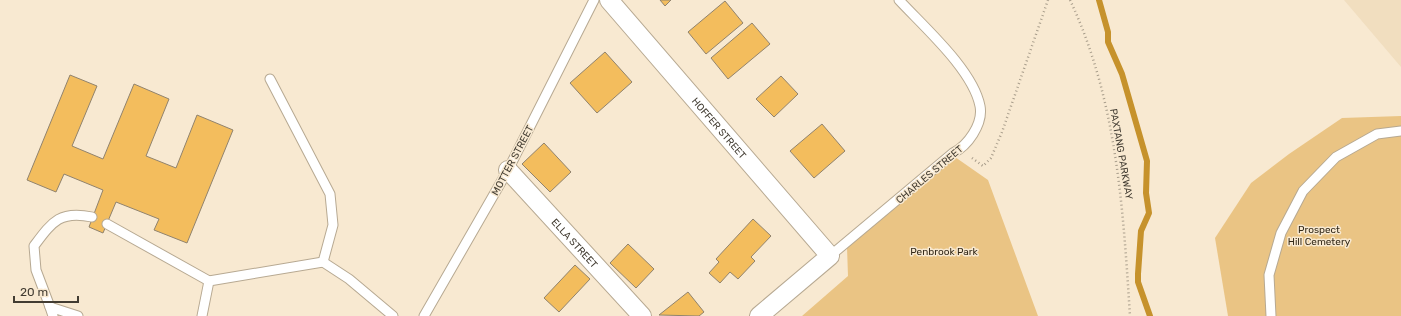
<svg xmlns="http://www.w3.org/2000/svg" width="1401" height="316" viewBox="0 0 1401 316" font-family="Rubik,sans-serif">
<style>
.built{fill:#f1debf}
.green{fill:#eac484}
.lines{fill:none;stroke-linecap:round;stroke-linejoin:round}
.stream{stroke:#c6922c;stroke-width:6}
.building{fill:#f3bd5d;stroke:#91836d}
.service-casing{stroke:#b7a992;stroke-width:11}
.minor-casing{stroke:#b7a992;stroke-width:20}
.path{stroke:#a99e8c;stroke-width:2.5;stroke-dasharray:1 3;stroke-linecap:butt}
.service{stroke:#fff;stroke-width:9}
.minor{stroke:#fff;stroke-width:18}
.labels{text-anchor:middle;stroke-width:3;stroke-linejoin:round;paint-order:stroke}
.street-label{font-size:10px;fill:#423c32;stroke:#f8e9d1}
.park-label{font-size:10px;fill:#332918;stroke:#f8e9d1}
</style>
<rect width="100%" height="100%" fill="#f8e9d1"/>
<!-- built -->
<polygon class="built" points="1344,0 1401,0 1401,67"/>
<!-- green -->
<g class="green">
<polygon points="1401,116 1401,316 1228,316 1215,238 1251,183 1289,154 1342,118"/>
<polygon points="955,157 988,180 1038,316 802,316 848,276 847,247"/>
</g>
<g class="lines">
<!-- stream -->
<polyline class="stream" points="1099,0 1108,32 1108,42 1122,74 1147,161 1146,193 1149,213 1141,231 1138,274 1138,282 1150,316"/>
</g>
<!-- building -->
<g class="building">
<polygon points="660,0 671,0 665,6"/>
<polygon points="725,1 743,23 706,54 688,32"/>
<polygon points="752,23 770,44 728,79 711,58"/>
<polygon points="605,52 632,82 597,113 570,83"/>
<polygon points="70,75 97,86 72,146 103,159 134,84 169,99 146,156 176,168 197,115 233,130 187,243 154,230 159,219 116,202 103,233 89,227 103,190 64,174 56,192 27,180"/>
<polygon points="781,76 798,94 774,117 756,99"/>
<polygon points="822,124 845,151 814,178 790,151"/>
<polygon points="544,143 571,172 550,192 522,164"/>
<polygon points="753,219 771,236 751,257 755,261 738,279 730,272 720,283 709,273 719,262 716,259"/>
<polygon points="628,244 654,269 636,288 610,263"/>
<polygon points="575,265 590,279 559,312 544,298"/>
<polygon points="688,292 704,312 699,316 659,315"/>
</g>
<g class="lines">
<defs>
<g id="service">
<polyline points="270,79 330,194 333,225 323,262"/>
<polyline points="107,224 209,281"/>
<path d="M830,256L953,153C961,149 968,142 973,134C978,126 982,116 980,106C973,70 924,27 899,0"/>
<polyline points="323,262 349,279 393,316"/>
<path d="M50,307L36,270L34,246C52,222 60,210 92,217"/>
<polyline points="53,316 50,307 78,316"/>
<polyline points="202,316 209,281 323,262"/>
<polyline points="424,316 508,170 594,0"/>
<polyline points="1271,316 1269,275 1281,233 1303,191 1336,157 1377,134 1401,131"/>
</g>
<g id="minor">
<path id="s1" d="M609,0L830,256L759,316"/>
<path id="s2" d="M508,170L642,316"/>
</g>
</defs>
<!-- service casing -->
<use href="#service" class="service-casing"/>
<!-- minor casing -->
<use href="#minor" class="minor-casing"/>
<!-- path -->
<g class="path">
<path d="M1070,0C1117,100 1123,208 1130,316"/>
<polyline points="972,158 983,166 991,158 1002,132 1048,0"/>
</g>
<!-- service -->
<use href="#service" class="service"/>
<!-- minor -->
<use href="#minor" class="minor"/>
</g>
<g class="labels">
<!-- street labels -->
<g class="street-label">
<text dy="4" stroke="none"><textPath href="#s1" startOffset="169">HOFFER STREET</textPath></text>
<text transform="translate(1122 154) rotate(80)" y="4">PAXTANG PARKWAY</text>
<text transform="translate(512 160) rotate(-62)" y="4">MOTTER STREET</text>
<text transform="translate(929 174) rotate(-40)" y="4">CHARLES STREET</text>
<text dy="4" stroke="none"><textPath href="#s2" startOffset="99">ELLA STREET</textPath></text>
</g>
<!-- park labels -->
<g class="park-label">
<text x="1319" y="233">Prospect<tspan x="1319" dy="12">Hill Cemetery</tspan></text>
<text x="944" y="255">Penbrook Park</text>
</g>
</g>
<!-- scale -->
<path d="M14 296v6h64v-6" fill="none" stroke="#423c32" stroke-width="2"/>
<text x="20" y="296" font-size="12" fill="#423c32" stroke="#f8e9d1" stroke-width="3" paint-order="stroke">20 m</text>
</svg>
